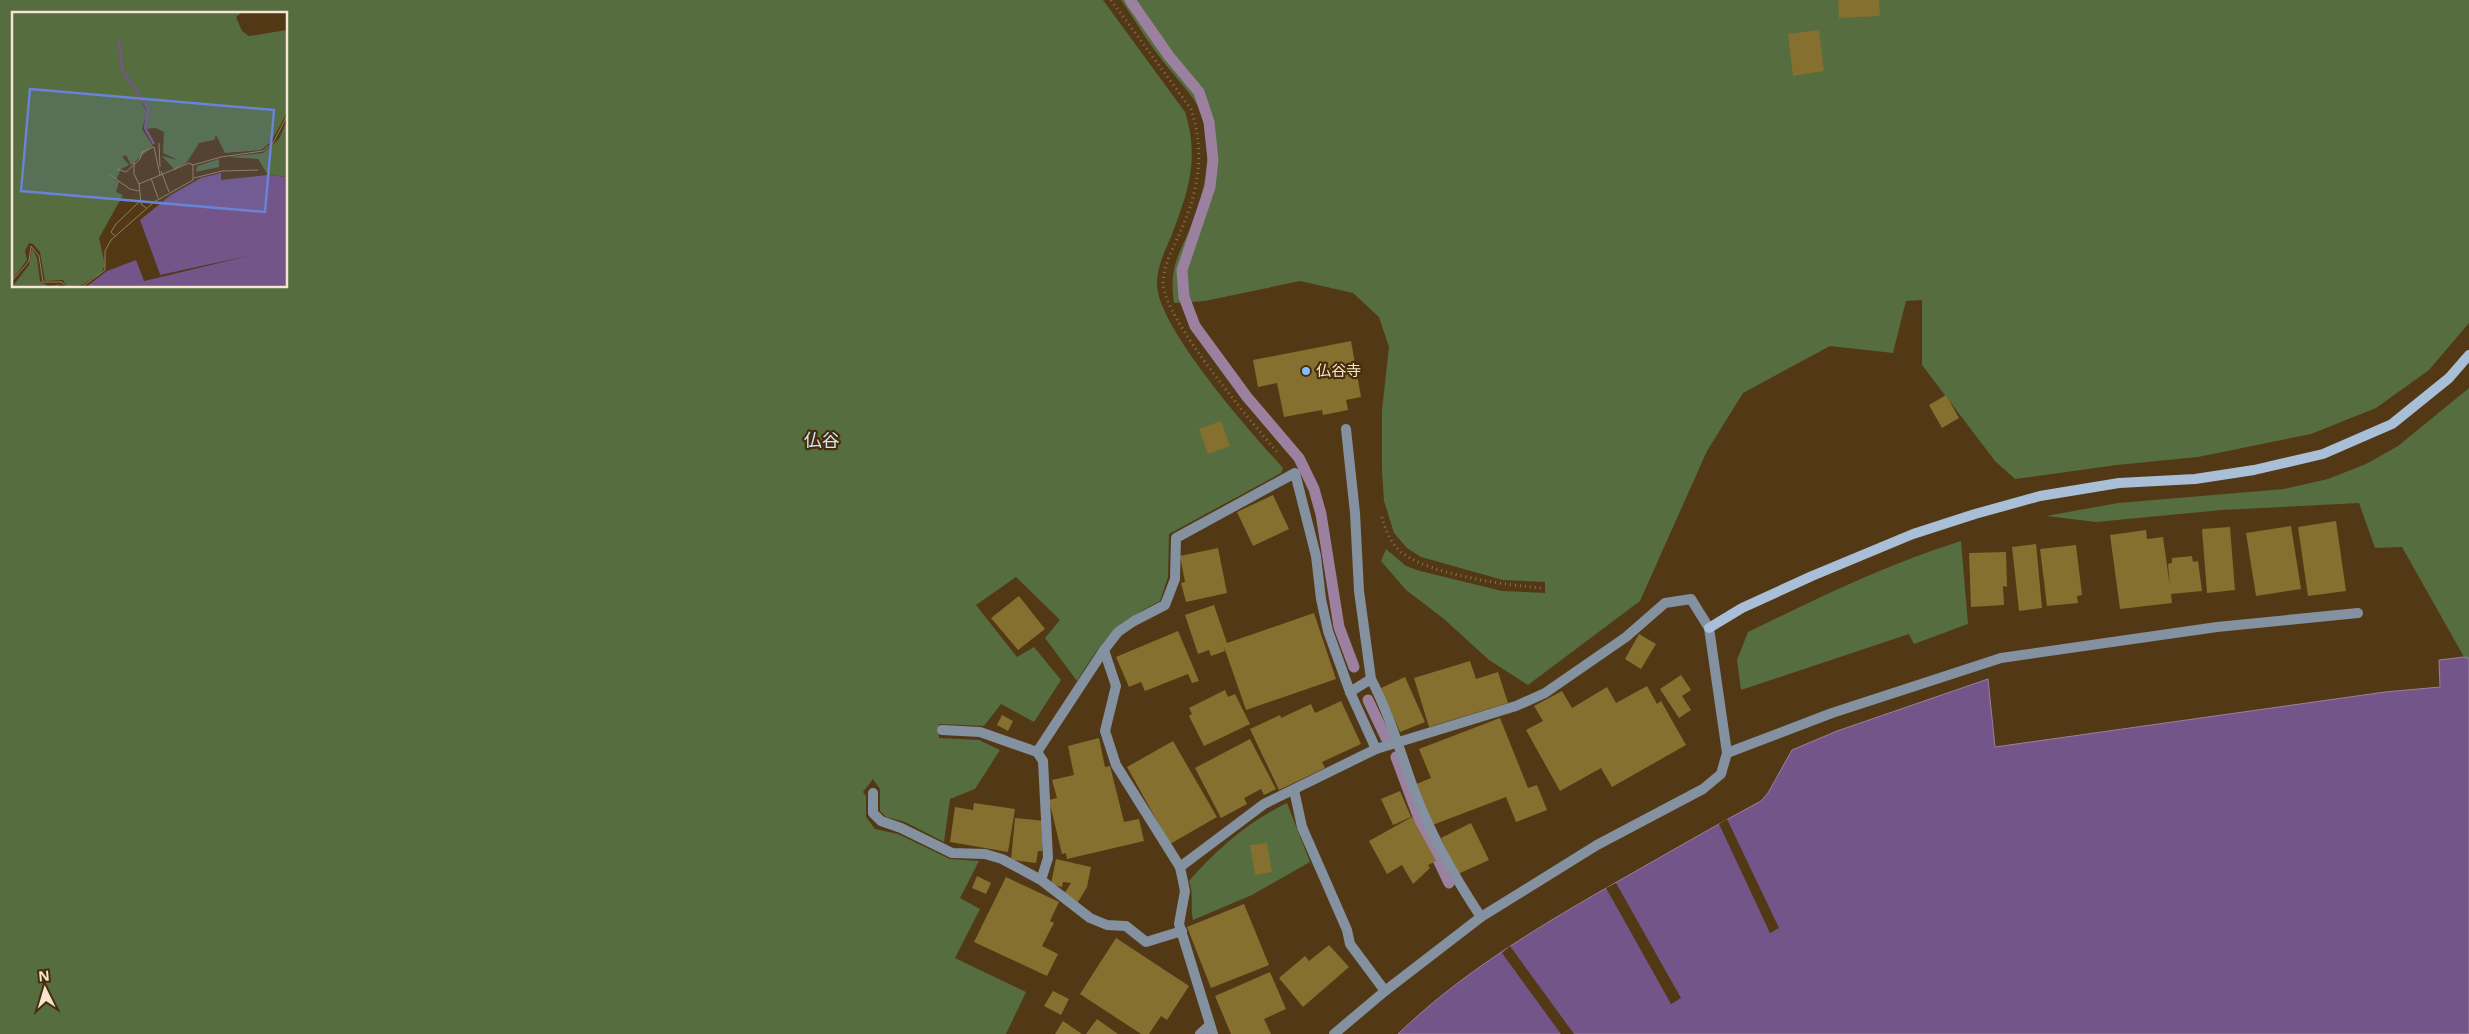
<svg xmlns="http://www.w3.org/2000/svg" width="2469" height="1034" viewBox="0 0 2469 1034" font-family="'Open Sans','Noto Sans JP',sans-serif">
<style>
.green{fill:#556d3f;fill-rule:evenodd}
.water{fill:#745589;stroke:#9b809f}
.pier{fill:#523815}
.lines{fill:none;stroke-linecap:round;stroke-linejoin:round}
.stream{stroke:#9b809f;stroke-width:11}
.building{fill:#85702f}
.path{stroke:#897355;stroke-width:3;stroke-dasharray:1 4;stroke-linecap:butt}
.lane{stroke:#8391a0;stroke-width:10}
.street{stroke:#8391a0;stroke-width:10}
.secondary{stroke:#a9bfd7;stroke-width:10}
.poi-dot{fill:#83bcfb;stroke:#472e09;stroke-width:2}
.labels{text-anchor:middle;stroke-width:4.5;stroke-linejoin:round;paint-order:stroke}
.poi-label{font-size:15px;fill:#f5e5d2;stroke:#472e09;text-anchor:start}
.quarter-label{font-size:18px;fill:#d0e5fd;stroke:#472e09}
.inset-river{fill:none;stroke:#745589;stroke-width:2.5}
.inset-road{fill:none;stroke:#937d61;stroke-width:1}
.view{fill:#6983d6;fill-opacity:0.15;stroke:#6983d6;stroke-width:2.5}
.inset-edge{fill:none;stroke:#f5e5d2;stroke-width:2.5}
</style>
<rect width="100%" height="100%" fill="#523815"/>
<!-- green -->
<g class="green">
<path d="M0,0H1103L1185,112C1200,160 1188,192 1171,237C1164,253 1157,267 1157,284C1157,327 1252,434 1283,468L1281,473L1169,534L1168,577L1160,601C1113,625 1105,637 1077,681L1045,638L1060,620L1016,577L976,605L1017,657L1034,647L1061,680L1034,722L1001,704L984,726L939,724V738L979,740L1000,750L975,789L950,799L944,842L905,822L886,817L880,811V789L873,779L863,792L866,796V817L875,829L898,834L950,859L979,861L960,898L980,909L955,958L1026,992L1006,1034H0ZM14,14H286V286H14Z"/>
<path d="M1121,0H2469V323L2429,370L2376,408L2311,434L2198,457L2117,465L2015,479L1995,461L1922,365V300L1906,301L1893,353L1830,346L1743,393L1707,451L1640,601L1528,685L1489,660L1444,619L1406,590L1381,561L1386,549L1406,566L1420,571L1502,591L1545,593V582L1503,580L1421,557L1407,548L1394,533L1384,501L1382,471V410L1389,347L1379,317L1353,293L1300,281L1205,301L1174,303C1168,262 1182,252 1195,216C1207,181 1215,141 1197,105C1188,89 1173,75 1162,60C1147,41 1135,20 1121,0Z"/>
<polygon points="2469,388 2469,658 2464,657 2402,547 2375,548 2359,503 2222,510 2096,522 2046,516 2118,503 2284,489 2328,479 2366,464 2398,446"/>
<path d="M1961,541L1968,624L1914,644L1909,634L1741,690L1737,660L1748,632C1818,598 1887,564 1961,541Z"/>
<path d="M1287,803L1310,862L1252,895L1193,920C1190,907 1194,893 1189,881C1217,849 1249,821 1287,803Z"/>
</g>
<!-- water -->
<path class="water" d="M2464,657L2469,658V1034H1398C1463,971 1543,924 1622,879C1668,853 1714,826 1761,801L1768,793L1792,750L1837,731L1988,679L1995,747L2385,692L2440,687L2439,660Z"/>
<!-- pier -->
<g class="pier">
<polygon points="1727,819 1779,928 1770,933 1719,824"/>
<polygon points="1616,883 1681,998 1671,1004 1606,888"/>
<polygon points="1510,946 1574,1034 1561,1034 1502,953"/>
</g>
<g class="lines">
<!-- stream -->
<g class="stream">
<polyline points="1130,0 1169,56 1199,92 1209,122 1213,160 1210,187 1182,270 1184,297 1195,326 1247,397 1299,458 1314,489 1321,514 1339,627 1354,667"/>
<polyline points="1368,700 1386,738"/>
<polyline points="1396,757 1421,824 1449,883"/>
</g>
</g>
<!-- building -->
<g class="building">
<polygon points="1838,0 1879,0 1880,16 1839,18"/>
<polygon points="1819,30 1824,71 1793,76 1788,34"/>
<polygon points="1351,341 1361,397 1346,400 1348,410 1323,415 1322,410 1284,417 1277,383 1258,387 1253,360"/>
<polygon points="1946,395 1959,418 1942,428 1929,405"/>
<polygon points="1221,421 1230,446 1208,454 1199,429"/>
<polygon points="1273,495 1289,529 1253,546 1237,512"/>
<polygon points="2336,521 2346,591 2308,596 2298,527"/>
<polygon points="2291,526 2301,589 2256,596 2246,533"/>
<polygon points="2230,527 2235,590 2207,593 2202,529"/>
<polygon points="2146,530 2147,539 2163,537 2170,587 2168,564 2172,563 2172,558 2192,556 2193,562 2198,561 2202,591 2171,594 2172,603 2120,609 2110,535"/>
<polygon points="2036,544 2042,608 2019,611 2012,547"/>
<polygon points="2076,545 2082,595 2077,596 2078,603 2047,606 2040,549"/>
<polygon points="1218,548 1227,593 1186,602 1181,583 1185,582 1180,556"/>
<polygon points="2006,552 2007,587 2003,586 2004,605 1971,607 1969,553"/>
<polygon points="1019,596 1045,629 1018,650 991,618"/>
<polygon points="1214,605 1227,643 1314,613 1336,679 1246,710 1223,644 1225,651 1211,656 1209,650 1198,654 1185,615"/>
<polygon points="1178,631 1199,681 1192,683 1188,674 1145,691 1141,682 1129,687 1116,657"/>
<polygon points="1639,634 1656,644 1641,669 1625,659"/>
<polygon points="1470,661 1476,679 1498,672 1508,703 1429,727 1414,678"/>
<polygon points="1681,675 1691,690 1682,696 1691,710 1679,718 1660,689"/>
<polygon points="1405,677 1425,722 1400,732 1381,688"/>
<polygon points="1647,686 1657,704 1661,701 1686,745 1612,787 1601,768 1560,791 1526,730 1543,721 1534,706 1562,691 1572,708 1607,687 1616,703"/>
<polygon points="1225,690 1228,697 1235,694 1250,724 1204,746 1189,716 1192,714 1189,708"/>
<polygon points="1341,701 1361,744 1322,762 1325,768 1279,790 1250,729 1280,715 1281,718 1311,704 1315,713"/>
<polygon points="1002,715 1013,721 1008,731 997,725"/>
<polygon points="1500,718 1528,788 1537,785 1547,810 1516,822 1506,797 1430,826 1414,785 1431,778 1419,749"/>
<polygon points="1099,738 1105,767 1110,766 1124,822 1139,819 1144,841 1067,859 1066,853 1062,854 1049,800 1057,798 1052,780 1074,775 1068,746"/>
<polygon points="1250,739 1276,789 1264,795 1261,789 1244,798 1247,804 1221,818 1195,768"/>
<polygon points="1173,741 1217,817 1170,844 1127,767"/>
<polygon points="1400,791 1411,817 1393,825 1381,799"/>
<polygon points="974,803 1015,809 1008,852 950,842 955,807 973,810"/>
<polygon points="1412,817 1436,861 1428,865 1430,868 1413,884 1402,865 1387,874 1369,841"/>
<polygon points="1015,818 1045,821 1042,851 1038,851 1036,863 1011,860"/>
<polygon points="1471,823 1489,860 1458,874 1441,838"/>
<polygon points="1267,843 1272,872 1255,875 1250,845"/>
<polygon points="1056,859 1091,867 1087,887 1075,907 1064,894 1071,883 1063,882 1062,887 1051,884"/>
<polygon points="977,876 991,883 986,894 972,888"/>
<polygon points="1006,877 1059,902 1050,921 1054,923 1042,946 1058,954 1047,976 974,942"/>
<polygon points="1244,904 1269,965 1211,988 1187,927"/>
<polygon points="1116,938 1189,986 1167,1020 1161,1016 1149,1034 1141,1034 1080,994"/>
<polygon points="1329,945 1349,967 1303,1007 1279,978 1305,956 1309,961"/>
<polygon points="1270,972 1286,1009 1264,1019 1271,1034 1231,1034 1215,996"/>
<polygon points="1053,991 1069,999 1061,1015 1044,1006"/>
<polygon points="1097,1019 1118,1034 1086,1034"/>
<polygon points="1063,1021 1082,1034 1055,1034"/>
</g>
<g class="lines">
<!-- path -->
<g class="path">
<path d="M1111,0L1191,109C1205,150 1199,191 1181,230C1174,247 1163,265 1163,284C1165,320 1252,423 1278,453"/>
<path d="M1382,517C1386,531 1391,544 1402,553C1432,575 1505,585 1542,588"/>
</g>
<!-- lane -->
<g class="lane">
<polyline points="1346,429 1355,513 1359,591 1371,679 1350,692"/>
<polyline points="1104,650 1116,686 1105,731 1116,765 1180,867"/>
<path d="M1371,679C1390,715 1401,755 1415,793C1432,837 1455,878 1481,917"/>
<polyline points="942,730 980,732 1037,752 1104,650 1118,632 1134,621 1165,605 1175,579 1176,538 1295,473 1316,556 1321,599 1328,631 1350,692 1376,749"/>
<polyline points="1037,752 1043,761 1048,858 1041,880"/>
<polyline points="1727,753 1832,713 2001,658 2217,627 2358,613"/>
<polyline points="1294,790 1302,827 1347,930 1350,944 1385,991"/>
<polyline points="873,793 873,813 881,821 901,828 952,853 985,854 1002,859 1041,880 1090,918 1107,925 1126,926 1146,942 1182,931"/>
<polyline points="1200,1034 1210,1025"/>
</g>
<!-- street -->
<polyline class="street" points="1213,1034 1179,924 1185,891 1180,867 1264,804 1376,749 1516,706 1545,693 1626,637 1665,603 1691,599 1709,628 1727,753 1721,774 1703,789 1597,845 1481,917 1385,991 1334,1034"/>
<!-- secondary -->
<polyline class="secondary" points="1709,628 1742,608 1812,576 1913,534 1975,514 2040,496 2119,483 2195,479 2254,470 2323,454 2392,424 2449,378 2469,355"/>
</g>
<!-- markers -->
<circle class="poi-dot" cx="1306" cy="371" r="5"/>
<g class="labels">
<!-- poi labels -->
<g class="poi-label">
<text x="1316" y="376">仏谷寺</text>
</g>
<!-- quarter labels -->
<g class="quarter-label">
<text x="822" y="447">仏谷</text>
</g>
</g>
<!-- overview -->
<g transform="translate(12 12)">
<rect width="275" height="275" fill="#523815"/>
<path d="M0,0H231L224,5L230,19L237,24L275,18V101L259,130L249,138L213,141L204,123L202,128L187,131L175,150L163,158L150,144L166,148L151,141L152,120L144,116L132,117L136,100L125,81L135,100L130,117L141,134L119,153L114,143L110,145L117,153L109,157L104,168L97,165L107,170L104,180L111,183L87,226L93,253L89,261L67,275H55L51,268L33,269L28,240L21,232L17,231L13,239L15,248L0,268ZM275,108V165L256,163L246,147L216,145L251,141L267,127ZM207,147V155L184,160L185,154ZM20,236L25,246L28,269L36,274L51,272L43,275H0L17,253Z" fill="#556d3f"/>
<path d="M209,161V168L256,163L275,165V275H74L95,259L124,248L132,269L149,265L128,208L159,183L189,166Z" fill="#745589"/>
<path d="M240,243L149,265L148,263Z" fill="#523815"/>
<path class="inset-river" d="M106,27L111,59L136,96L133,116L142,132"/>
<path class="inset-road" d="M147,131L148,155M122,150V162L127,172M105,157L114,160L128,147L130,140L142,135L148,163M149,159L157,180M98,163L118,177L127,179M139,166L146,186M182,166L210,159L246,158M134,196L129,192L127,172L177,151L181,153L209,145L251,139L261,131L275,104M103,224L99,220L104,212L129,188M0,269L17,249L19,234L27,244L31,270H50L54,275M70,275L93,258V239L99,228L142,190L181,168V153"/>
<path class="view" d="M18,77L262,98L253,200L9,179Z"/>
<rect width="275" height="275" class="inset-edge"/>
</g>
<!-- north arrow -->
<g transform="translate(45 989) rotate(355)" stroke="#472e09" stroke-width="4" paint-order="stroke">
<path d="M0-4L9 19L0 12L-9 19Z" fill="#f5e5d2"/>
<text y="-8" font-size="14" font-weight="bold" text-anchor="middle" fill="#f5e5d2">N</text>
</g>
</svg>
